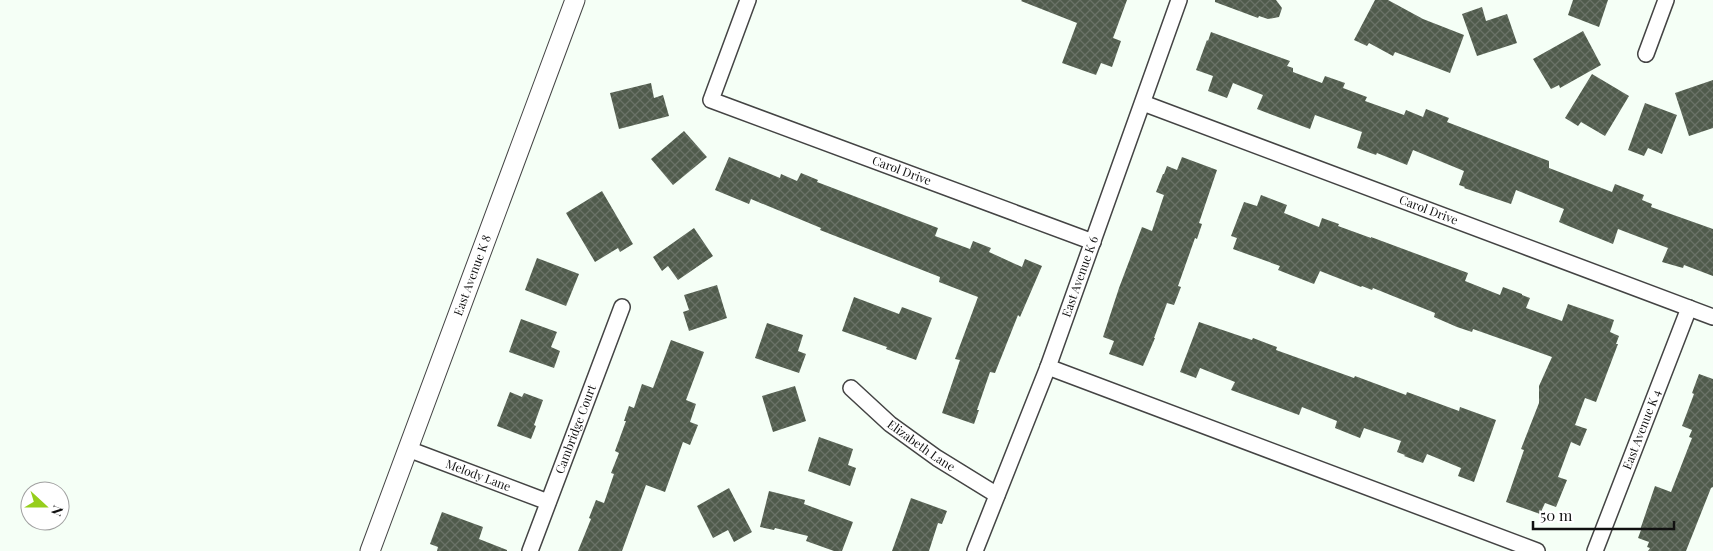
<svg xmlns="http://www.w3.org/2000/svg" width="1713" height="551" viewBox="0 0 1713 551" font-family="'Playfair Display',serif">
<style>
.building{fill:url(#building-cross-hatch)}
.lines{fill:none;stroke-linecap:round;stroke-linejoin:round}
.minor-casing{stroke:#444;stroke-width:18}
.tertiary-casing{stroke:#444;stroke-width:21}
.minor{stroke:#fff;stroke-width:15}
.tertiary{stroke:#fff;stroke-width:19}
.labels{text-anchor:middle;stroke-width:5;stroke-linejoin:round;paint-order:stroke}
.street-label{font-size:12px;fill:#111;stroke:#fff}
</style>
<defs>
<pattern id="building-cross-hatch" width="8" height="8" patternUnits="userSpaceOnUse" patternTransform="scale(1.25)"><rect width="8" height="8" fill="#505b4c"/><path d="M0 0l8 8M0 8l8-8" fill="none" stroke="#6a7267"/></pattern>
</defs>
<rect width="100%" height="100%" fill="#f5fff6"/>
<!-- building -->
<g class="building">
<polygon points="1022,0 1127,0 1113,38 1121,41 1112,67 1101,63 1096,75 1062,63 1077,23 1021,1"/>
<polygon points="1215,0 1276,0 1282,8 1279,17 1268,19 1259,16 1258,18 1215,2"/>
<polygon points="1375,0 1388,0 1423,19 1464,35 1450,73 1395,52 1393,56 1369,43 1367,46 1354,40"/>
<polygon points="1573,0 1608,0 1599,27 1568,15"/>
<polygon points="1482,7 1486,21 1507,14 1517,43 1477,56 1462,14"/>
<polygon points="1583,31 1601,65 1560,88 1559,85 1551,89 1533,59"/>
<polygon points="1211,32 1290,61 1287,66 1293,68 1293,72 1322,83 1325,76 1345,83 1343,88 1367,97 1365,101 1404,115 1406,110 1423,117 1426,109 1449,118 1447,122 1549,161 1549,168 1612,192 1615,184 1644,195 1642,200 1652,204 1651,207 1713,229 1713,276 1684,265 1683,268 1662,262 1668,248 1618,229 1613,244 1566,225 1559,222 1564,209 1516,190 1511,204 1464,188 1465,187 1459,185 1464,171 1413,150 1407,165 1377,153 1376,155 1357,148 1362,132 1315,115 1310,129 1257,109 1263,95 1233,83 1227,98 1208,91 1213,76 1196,70 1207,40 1208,41"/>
<polygon points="1592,74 1629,96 1605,136 1581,122 1578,126 1565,118"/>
<polygon points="1713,80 1713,128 1689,136 1675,93"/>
<polygon points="651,83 654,98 663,95 669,116 619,129 610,93"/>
<polygon points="1645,103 1677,115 1662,154 1648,148 1644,156 1628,150"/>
<polygon points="684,131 707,157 673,185 651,159"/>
<polygon points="729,157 780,178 781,174 797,181 801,173 818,180 817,182 938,228 935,236 970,249 973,241 991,248 989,252 1022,267 1025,259 1042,266 1020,317 1018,315 995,373 990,372 977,410 979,410 974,424 942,413 960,360 955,359 978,297 939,282 940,277 820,230 821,228 751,199 749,204 715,190"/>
<polygon points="1182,157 1217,170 1199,223 1202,224 1197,239 1195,238 1178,286 1181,287 1174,305 1167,303 1154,338 1155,338 1143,366 1109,354 1114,341 1103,337 1119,288 1142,227 1152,231 1164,195 1156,192 1163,174 1164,174 1167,166 1177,170"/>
<polygon points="602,191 633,244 620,252 618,248 595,262 566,213"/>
<polygon points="1261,195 1287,205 1284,213 1319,227 1322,218 1339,224 1338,226 1371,238 1371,237 1468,273 1465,281 1500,295 1503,287 1522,294 1522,295 1530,298 1526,308 1562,321 1568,304 1614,320 1610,332 1619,336 1616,344 1618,344 1596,402 1585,398 1575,425 1587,429 1580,446 1571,442 1558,477 1567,480 1556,507 1545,503 1540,514 1506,502 1524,450 1521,449 1539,403 1539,386 1552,357 1473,329 1472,332 1457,327 1434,317 1435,313 1373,288 1372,290 1362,286 1361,287 1320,271 1314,284 1278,270 1280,266 1233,249 1237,238 1231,236 1244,202 1257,206"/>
<polygon points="694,228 713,256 678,280 668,266 662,271 653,257"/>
<polygon points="537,258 579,274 566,306 525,290"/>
<polygon points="717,285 727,318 689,331 683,312 689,310 684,295"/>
<polygon points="854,297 899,314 902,307 932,318 916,360 886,349 887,347 842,331"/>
<polygon points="521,319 557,332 551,347 560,351 554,368 509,352"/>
<polygon points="1199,322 1252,340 1253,338 1277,347 1276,350 1354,378 1355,376 1406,395 1407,392 1459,411 1460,407 1496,420 1474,482 1458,476 1461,468 1427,454 1423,463 1404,456 1405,455 1397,452 1401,441 1364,428 1360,438 1335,428 1337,421 1302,407 1299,415 1231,390 1235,382 1200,368 1196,378 1180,372"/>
<polygon points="767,323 803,335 798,351 806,354 799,373 755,358"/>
<polygon points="671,340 704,352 686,400 696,404 690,422 698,425 690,445 683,442 665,492 646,485 622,551 578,551 591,519 589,518 596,500 604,503 614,474 611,473 619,453 615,451 626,421 624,421 629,406 634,408 642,384 653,388"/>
<polygon points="1699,374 1713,379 1713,487 1711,488 1686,551 1648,551 1650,548 1647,547 1649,542 1638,538 1641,530 1640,530 1655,486 1671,492 1692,438 1689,437 1692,430 1682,426 1694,394 1692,393"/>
<polygon points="795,386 806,421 773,432 762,396"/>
<polygon points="510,392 522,397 524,393 543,400 534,425 536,426 531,439 497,426"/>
<polygon points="819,437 853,449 848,465 856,468 850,486 808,471"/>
<polygon points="729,488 752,532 734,542 728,530 713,538 697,506"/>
<polygon points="769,491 805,500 804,504 853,522 842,551 834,551 806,541 808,536 775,528 774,530 760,527"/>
<polygon points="911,498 947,511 942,524 938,523 929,551 892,551"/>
<polygon points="442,512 483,527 479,539 507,550 507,551 437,551 438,547 430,544"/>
</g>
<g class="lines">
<defs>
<g id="minor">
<path id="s1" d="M748,0L711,100L1093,242"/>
<polyline points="1646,54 1666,0"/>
<path id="s2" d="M1143,103L1713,317"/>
<polyline points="1048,367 1537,551"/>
<path id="s3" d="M851,388L890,424L937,458L997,495"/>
<path id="s4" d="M408,449L548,502"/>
<path id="s5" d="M530,551L622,307"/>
<path id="s6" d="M975,551L1048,367L1179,0"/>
<path id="s7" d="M1595,551L1689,308"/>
</g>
<g id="tertiary">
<path id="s8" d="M370,551L575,0"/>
</g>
</defs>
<!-- minor casing -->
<use href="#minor" class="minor-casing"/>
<!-- tertiary casing -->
<use href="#tertiary" class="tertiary-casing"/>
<!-- minor -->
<use href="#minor" class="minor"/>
<!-- tertiary -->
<use href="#tertiary" class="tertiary"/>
</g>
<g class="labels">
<!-- street labels -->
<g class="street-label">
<text dy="4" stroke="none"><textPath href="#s1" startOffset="310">Carol Drive</textPath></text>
<text dy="4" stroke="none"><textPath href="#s2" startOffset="305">Carol Drive</textPath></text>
<text dy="4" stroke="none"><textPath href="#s8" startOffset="294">East Avenue K 8</textPath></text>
<text dy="4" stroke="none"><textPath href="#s6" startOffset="294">East Avenue K 6</textPath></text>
<text dy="4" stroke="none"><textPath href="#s5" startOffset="130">Cambridge Court</textPath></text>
<text dy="4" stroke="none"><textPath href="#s7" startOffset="130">East Avenue K 4</textPath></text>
<text dy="4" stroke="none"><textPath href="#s3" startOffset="91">Elizabeth Lane</textPath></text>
<text dy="4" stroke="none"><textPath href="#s4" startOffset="75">Melody Lane</textPath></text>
</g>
</g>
<!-- north arrow -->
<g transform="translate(45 506) rotate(111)"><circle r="24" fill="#ffffff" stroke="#a0a0a0"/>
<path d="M0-4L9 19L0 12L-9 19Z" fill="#96ce1c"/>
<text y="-8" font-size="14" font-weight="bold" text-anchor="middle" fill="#111111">N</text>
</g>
<!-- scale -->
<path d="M1533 521v8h141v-8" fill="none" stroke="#111111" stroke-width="2.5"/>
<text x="1540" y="521" font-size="15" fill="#111111" stroke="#ffffff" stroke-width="4" paint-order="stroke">50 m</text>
</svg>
